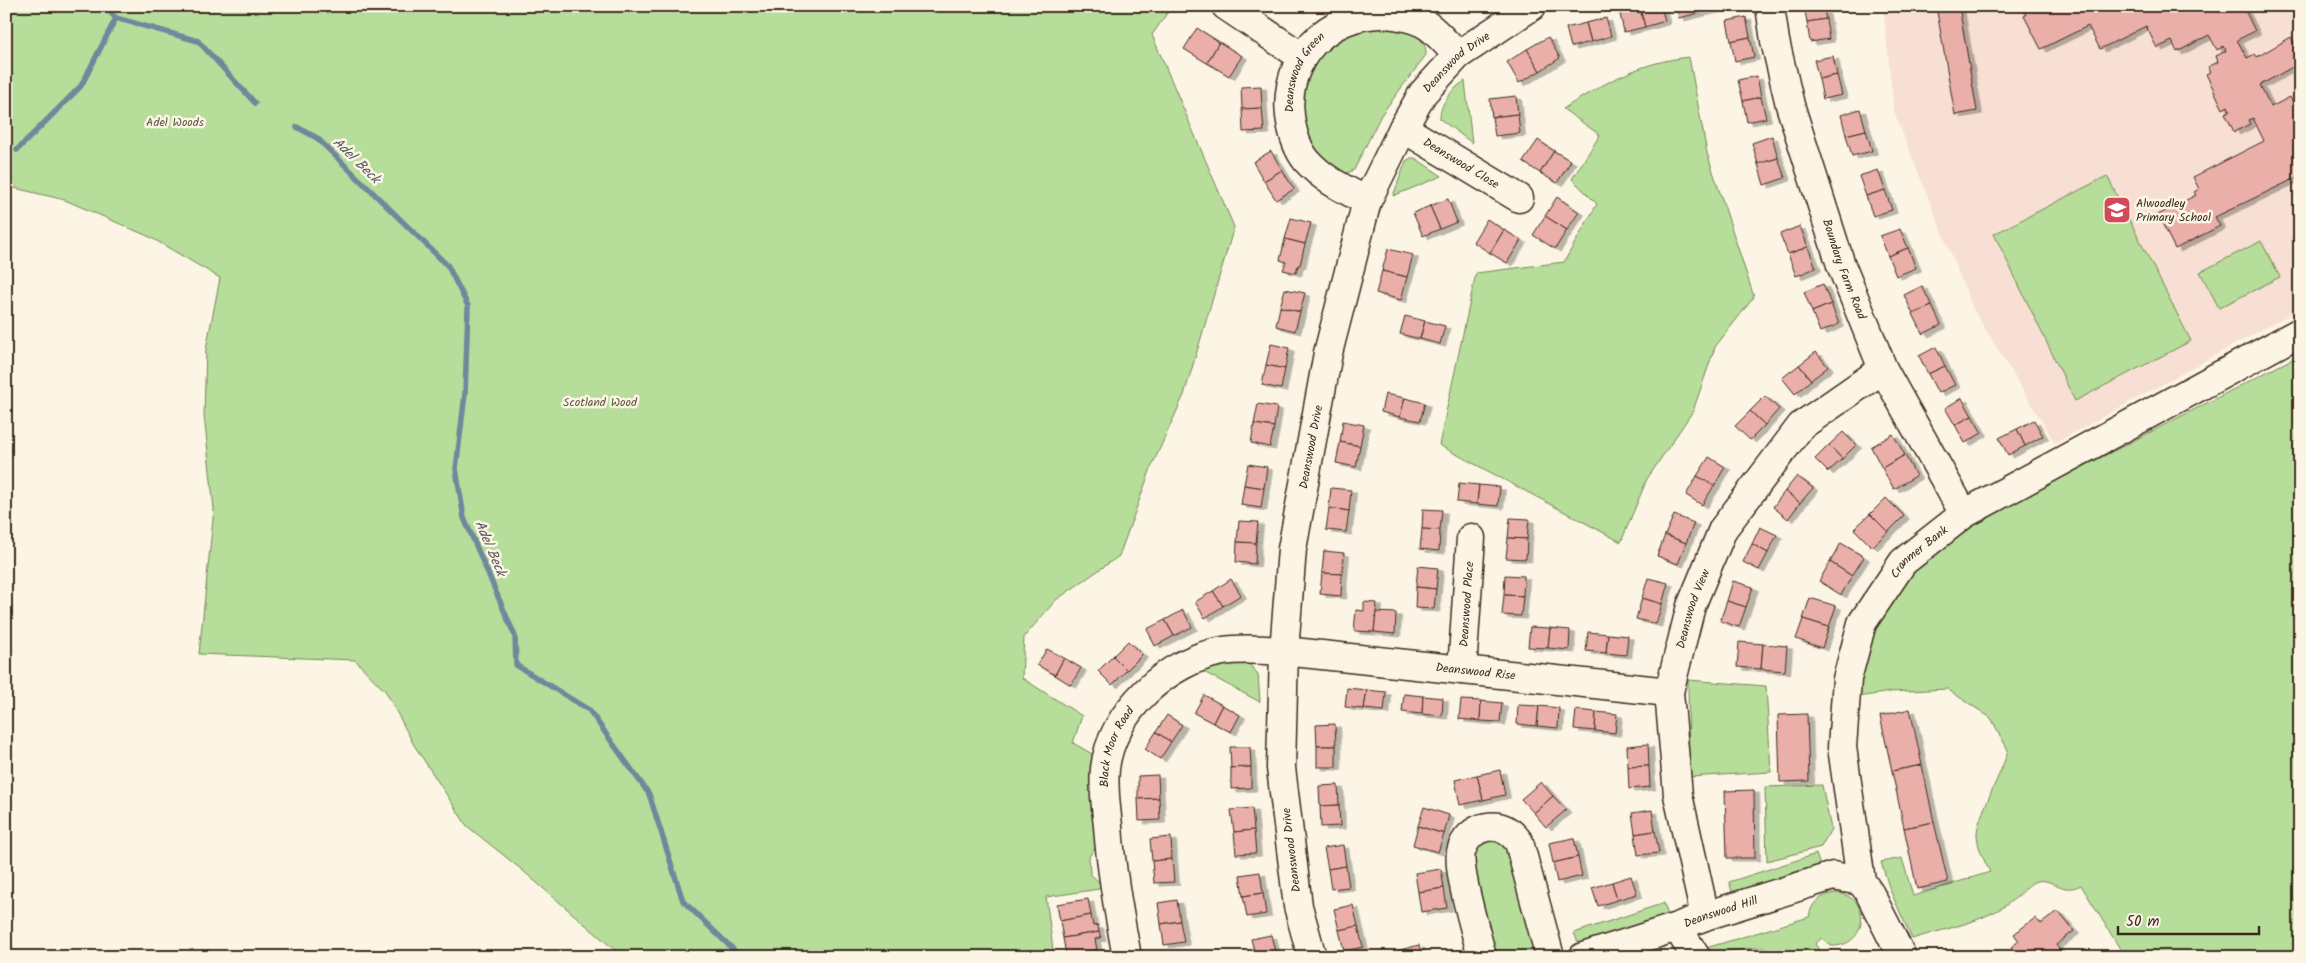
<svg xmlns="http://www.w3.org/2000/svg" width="2306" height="963" viewBox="0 0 2306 963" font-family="Kalam,sans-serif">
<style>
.built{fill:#f7e0d3}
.green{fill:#b6dd99;stroke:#78845c}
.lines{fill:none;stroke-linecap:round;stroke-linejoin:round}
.stream{stroke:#70889c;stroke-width:5.5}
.building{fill:#eaafa9;stroke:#3b2a1e;filter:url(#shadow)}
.minor-casing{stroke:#3b2a1e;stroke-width:31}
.minor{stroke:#fcf5e5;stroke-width:28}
.labels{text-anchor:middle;stroke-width:5;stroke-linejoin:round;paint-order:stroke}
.street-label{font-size:12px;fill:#3b2a1e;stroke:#fcf5e5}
.park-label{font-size:12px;fill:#5a573d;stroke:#fcf5e5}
.poi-label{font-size:12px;fill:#3b2a1e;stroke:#fcf5e5;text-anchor:start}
.water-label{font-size:14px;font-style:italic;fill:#55595d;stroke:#fcf5e5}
</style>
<defs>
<filter id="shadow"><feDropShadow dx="5.5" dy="3" stdDeviation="0" flood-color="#0004"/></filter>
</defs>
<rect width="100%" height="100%" fill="#fcf5e5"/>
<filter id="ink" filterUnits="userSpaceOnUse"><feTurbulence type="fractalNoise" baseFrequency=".02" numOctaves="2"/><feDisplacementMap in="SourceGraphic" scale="10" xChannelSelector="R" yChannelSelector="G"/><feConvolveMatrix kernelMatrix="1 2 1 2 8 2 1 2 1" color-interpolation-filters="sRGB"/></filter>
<g filter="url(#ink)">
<!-- built -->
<polygon class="built" points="1883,6 2300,6 2300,309 2055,443 1973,309 1894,112"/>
<!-- green -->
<g class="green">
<polygon points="6,6 1172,6 1152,35 1234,227 1184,395 1151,468 1119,556 1056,600 1024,637 1022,678 1082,716 1073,743 1094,755 1093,814 1097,844 1089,857 1090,874 1106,888 1046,897 1054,957 623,957 522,870 467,826 414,745 386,692 355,660 199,654 214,509 204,415 206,349 220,278 150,237 65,200 6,186"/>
<path d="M1376,25C1395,29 1427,29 1426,55L1381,115L1354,170L1342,175L1319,161L1303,129V88L1312,63L1339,36Z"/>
<path d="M1689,57L1707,153L1754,297L1715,347L1693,411L1647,479L1621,542L1439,445L1476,273L1564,262L1597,204L1572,179L1600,135L1563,109C1604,83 1640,62 1689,57Z"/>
<path d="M1465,81L1472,143L1440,119C1439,104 1453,88 1465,81Z"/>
<polygon points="1411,158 1415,158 1442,176 1393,196 1406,161"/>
<polygon points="2107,176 2191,341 2075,401 1994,234"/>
<polygon points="2261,241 2280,277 2219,308 2200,272"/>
<path d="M2300,355V957H2125L2081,885C2062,895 2054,878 2037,881C2028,883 2026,890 2019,895C2011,902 2000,910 1990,914C1969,925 1936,931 1912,939L1890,890L1881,862L1902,858L1913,896L1990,872C1984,860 1978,849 1977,835C1976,819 2003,771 2008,750L1991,718L1947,689L1890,692L1859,697L1861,671L1873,628L1913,568L1970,525Z"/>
<polygon points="1233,662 1248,663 1258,674 1260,702 1202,671"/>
<polygon points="1688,680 1766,686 1771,772 1689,777"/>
<polygon points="1822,785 1831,829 1821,847 1767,861 1765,787"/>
<polygon points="1479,837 1504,837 1535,943 1531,957 1491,957 1471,870 1472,846"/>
<polygon points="1816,854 1820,866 1733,895 1729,882"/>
<path d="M1836,893C1873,896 1868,947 1832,946L1822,938L1815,944L1824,957H1783L1763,948H1753L1723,952V957H1710L1706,948L1809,917C1811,902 1821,895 1836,893Z"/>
<polygon points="1664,903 1668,916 1579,945 1574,933"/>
</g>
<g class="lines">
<!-- stream -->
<g class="stream">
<polyline points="104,6 116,18 198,41 255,103"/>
<polyline points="297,127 317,138 448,266 468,306 465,394 456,469 464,518 515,636 516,665 589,710 649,794 683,901 741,957"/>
<polyline points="17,150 81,86 116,18"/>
</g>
</g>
<!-- building -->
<g class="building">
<polygon points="1649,6 1661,6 1665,21 1645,27 1640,9"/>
<polygon points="1676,6 1697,6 1699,13 1679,18"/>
<polygon points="1697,6 1718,6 1718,9 1699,13"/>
<polygon points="1804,6 1823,6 1826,19 1807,22"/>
<polygon points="1936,6 1959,6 1977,111 1955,115"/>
<polygon points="2032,6 2087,6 2090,11 2099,6 2146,6 2148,10 2155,6 2243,6 2255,31 2237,40 2247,58 2255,54 2257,57 2291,37 2300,54 2300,63 2260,85 2271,107 2290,97 2300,115 2300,176 2215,217 2220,226 2175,249 2158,215 2196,195 2194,192 2199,189 2193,177 2264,141 2253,118 2248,120 2250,124 2234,132 2225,113 2230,111 2228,106 2223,109 2206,74 2211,72 2208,67 2218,62 2216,56 2226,51 2224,46 2217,50 2209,35 2177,52 2172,41 2157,48 2146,26 2100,49 2088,26 2041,49 2024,16 2026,15 2024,10"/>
<polygon points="1640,9 1645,27 1624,32 1620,14"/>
<polygon points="1746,17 1750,37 1731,41 1727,21"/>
<polygon points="1606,18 1611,36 1591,42 1586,23"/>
<polygon points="1826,19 1829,39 1810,42 1807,22"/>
<polygon points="1586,23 1591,42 1571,47 1566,28"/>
<polygon points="1197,28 1219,42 1207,63 1184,49"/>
<polygon points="1548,37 1560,58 1540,71 1527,49"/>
<polygon points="1750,37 1754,57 1735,61 1731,41"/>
<polygon points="1219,42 1242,56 1229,76 1207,63"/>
<polygon points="1527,49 1540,71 1519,83 1507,62"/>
<polygon points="1833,56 1837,75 1819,79 1814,60"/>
<polygon points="1837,75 1842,95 1823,99 1819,79"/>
<polygon points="1757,76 1761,97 1743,101 1738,80"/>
<polygon points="1261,86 1262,108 1242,109 1241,87"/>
<polygon points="1516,96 1518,114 1492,117 1490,99"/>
<polygon points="1761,97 1766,118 1747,122 1743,101"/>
<polygon points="1262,108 1264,131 1243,132 1242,109"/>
<polygon points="1860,109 1866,130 1846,135 1841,115"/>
<polygon points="1518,114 1520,133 1495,136 1492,117"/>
<polygon points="1866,130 1872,151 1852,156 1846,135"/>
<polygon points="1772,136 1778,158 1758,164 1752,143"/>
<polygon points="1538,140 1554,151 1540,173 1523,162"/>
<polygon points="1271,151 1282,170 1264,181 1253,162"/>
<polygon points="1554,151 1571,161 1557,183 1540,173"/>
<polygon points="1778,158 1785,178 1764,185 1758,164"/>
<polygon points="1282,170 1294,189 1276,200 1264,181"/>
<polygon points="1878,170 1885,190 1866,196 1859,176"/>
<polygon points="1885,190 1892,210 1873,216 1866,196"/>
<polygon points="1557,197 1579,212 1567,230 1545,216"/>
<polygon points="1448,199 1457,222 1440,229 1430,206"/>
<polygon points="1430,206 1440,229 1423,236 1413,213"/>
<polygon points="1545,216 1567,230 1555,249 1533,235"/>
<polygon points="1291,218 1311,223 1305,244 1285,239"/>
<polygon points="1487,219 1504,230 1490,253 1473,242"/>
<polygon points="1800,226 1808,247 1788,254 1780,234"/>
<polygon points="1900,229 1908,248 1888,256 1880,236"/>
<polygon points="1504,230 1521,240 1507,263 1490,253"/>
<polygon points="1285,239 1305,244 1300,265 1298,265 1296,273 1283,270 1286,262 1280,260"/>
<polygon points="1808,247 1816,268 1796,276 1788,254"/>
<polygon points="1908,248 1916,268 1896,276 1888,256"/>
<polygon points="1388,249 1413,255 1407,277 1382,271"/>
<polygon points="1382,271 1407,277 1401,300 1376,293"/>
<polygon points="1823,284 1831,304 1812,312 1804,292"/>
<polygon points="1922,286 1932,306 1913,314 1904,295"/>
<polygon points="1285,289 1305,293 1300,312 1280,307"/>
<polygon points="1831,304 1839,324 1820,332 1812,312"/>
<polygon points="1932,306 1941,325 1923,334 1913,314"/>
<polygon points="1280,307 1300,312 1295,331 1276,326"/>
<polygon points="1405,316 1425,321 1420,339 1400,334"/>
<polygon points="1425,321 1445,326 1440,344 1420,339"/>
<polygon points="1271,344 1289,348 1285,369 1266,365"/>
<polygon points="1936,347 1945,366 1928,374 1919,356"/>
<polygon points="1816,352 1828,367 1811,380 1799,365"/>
<polygon points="1266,365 1285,369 1281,389 1262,385"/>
<polygon points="1799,365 1811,380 1795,394 1782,378"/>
<polygon points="1945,366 1955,385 1938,393 1928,374"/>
<polygon points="1385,394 1405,398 1400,417 1381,412"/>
<polygon points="1765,396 1779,409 1765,425 1750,411"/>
<polygon points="1405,398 1425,403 1420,421 1400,417"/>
<polygon points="1962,398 1972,416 1955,425 1945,408"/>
<polygon points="1258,404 1277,407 1274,427 1254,424"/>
<polygon points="1750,411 1765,425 1750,440 1735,426"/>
<polygon points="1972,416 1982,433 1965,443 1955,425"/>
<polygon points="2034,420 2043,436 2025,446 2017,429"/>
<polygon points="1343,421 1364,425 1360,446 1340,442"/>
<polygon points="1254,424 1274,427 1270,447 1251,443"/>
<polygon points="2017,429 2025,446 2008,455 1999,438"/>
<polygon points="1843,432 1856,445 1842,459 1829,445"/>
<polygon points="1893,434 1905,455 1882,468 1871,447"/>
<polygon points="1340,442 1360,446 1356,467 1336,463"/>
<polygon points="1829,445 1842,459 1828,472 1815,459"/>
<polygon points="1905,455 1916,476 1894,489 1882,468"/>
<polygon points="1709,457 1725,467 1714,486 1697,476"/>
<polygon points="1248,464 1267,467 1264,488 1244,485"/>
<polygon points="1697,476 1714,486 1702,505 1686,495"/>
<polygon points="1797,476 1813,488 1800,503 1785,491"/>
<polygon points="1459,483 1479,485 1477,504 1457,502"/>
<polygon points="1244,485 1264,488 1261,508 1241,505"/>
<polygon points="1479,485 1500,487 1498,506 1477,504"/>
<polygon points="1331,488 1351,490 1349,511 1329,508"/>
<polygon points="1785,491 1800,503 1788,519 1773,507"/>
<polygon points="1886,498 1904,516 1888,532 1870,514"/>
<polygon points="1329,508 1349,511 1346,532 1326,530"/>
<polygon points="1423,509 1442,510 1440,530 1422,529"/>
<polygon points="1870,514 1888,532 1872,547 1854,529"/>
<polygon points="1674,515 1694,523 1686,543 1665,535"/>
<polygon points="1510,518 1529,519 1527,539 1508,538"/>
<polygon points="1239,521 1258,522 1256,543 1237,542"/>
<polygon points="1760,527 1777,535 1768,553 1752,544"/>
<polygon points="1422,529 1440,530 1439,551 1420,549"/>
<polygon points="1665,535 1686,543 1678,564 1657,556"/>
<polygon points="1508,538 1527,539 1526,559 1506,558"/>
<polygon points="1237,542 1256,543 1255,564 1236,562"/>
<polygon points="1841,543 1864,557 1852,576 1830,562"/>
<polygon points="1752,544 1768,553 1759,570 1743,562"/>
<polygon points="1324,551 1344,553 1342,574 1322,573"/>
<polygon points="1830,562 1852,576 1841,595 1819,581"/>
<polygon points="1418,566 1438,568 1436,589 1416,587"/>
<polygon points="1322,573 1342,574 1341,596 1320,594"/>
<polygon points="1505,575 1524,576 1523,596 1504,595"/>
<polygon points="1648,578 1668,583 1662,604 1642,598"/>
<polygon points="1231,579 1241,595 1223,606 1213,591"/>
<polygon points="1733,581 1753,587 1746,607 1727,601"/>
<polygon points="1416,587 1436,589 1434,609 1415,608"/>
<polygon points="1213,591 1223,606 1205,618 1195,602"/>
<polygon points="1504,595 1523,596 1521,616 1502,615"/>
<polygon points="1642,598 1662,604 1656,624 1636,619"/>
<polygon points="1810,598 1836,606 1829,627 1803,619"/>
<polygon points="1727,601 1746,607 1739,627 1720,621"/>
<polygon points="1364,602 1377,603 1374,632 1354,631 1356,610 1364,611"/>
<polygon points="1183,610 1192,627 1174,636 1165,620"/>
<polygon points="1376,612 1396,613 1395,634 1374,632"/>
<polygon points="1803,619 1829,627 1822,648 1796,639"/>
<polygon points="1165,620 1174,636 1155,646 1147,629"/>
<polygon points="1530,627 1550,628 1548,648 1528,647"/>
<polygon points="1550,628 1570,630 1569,650 1548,648"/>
<polygon points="1588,632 1608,634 1606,653 1586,651"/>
<polygon points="1608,634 1628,636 1626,655 1606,653"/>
<polygon points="1128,641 1142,655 1127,670 1113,656"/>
<polygon points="1739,642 1763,644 1761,669 1737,667"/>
<polygon points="1763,644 1787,646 1785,671 1761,669"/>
<polygon points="1047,649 1064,658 1055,675 1037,665"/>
<polygon points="1113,656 1127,670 1112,685 1098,671"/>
<polygon points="1064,658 1081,668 1071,685 1055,675"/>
<polygon points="1347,688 1367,690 1364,709 1345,707"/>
<polygon points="1367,690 1386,692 1384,711 1364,709"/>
<polygon points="1404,694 1423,696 1422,714 1402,712"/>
<polygon points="1204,695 1222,705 1213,723 1194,713"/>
<polygon points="1423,696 1443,698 1442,716 1422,714"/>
<polygon points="1461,700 1481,701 1480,721 1459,719"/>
<polygon points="1481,701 1502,703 1500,722 1480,721"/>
<polygon points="1222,705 1240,715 1231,732 1213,723"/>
<polygon points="1518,705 1539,706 1537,726 1517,724"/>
<polygon points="1539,706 1559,708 1558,728 1537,726"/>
<polygon points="1910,709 1922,765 1892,771 1880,716"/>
<polygon points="1576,710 1596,712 1595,731 1574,729"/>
<polygon points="1596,712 1617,714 1615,733 1595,731"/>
<polygon points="1807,714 1809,781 1780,782 1778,715"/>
<polygon points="1167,715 1182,725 1171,742 1156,732"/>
<polygon points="1335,724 1336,746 1317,746 1316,725"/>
<polygon points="1156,732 1171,742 1160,759 1145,749"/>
<polygon points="1648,744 1649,766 1628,767 1627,746"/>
<rect x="1317" y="746" width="19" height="21"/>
<polygon points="1230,747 1250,747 1251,767 1231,768"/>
<polygon points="1922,765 1934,822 1904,828 1892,771"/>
<polygon points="1649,766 1650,787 1629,789 1628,767"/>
<polygon points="1251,767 1251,788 1231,789 1231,768"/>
<polygon points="1500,770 1505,795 1483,800 1477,775"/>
<polygon points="1158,775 1159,798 1138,799 1138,776"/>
<polygon points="1477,775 1483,800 1460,805 1455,780"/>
<polygon points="1541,782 1553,796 1534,813 1521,799"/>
<polygon points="1338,785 1339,805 1320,806 1319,786"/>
<polygon points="1754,790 1755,858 1727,858 1725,791"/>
<polygon points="1553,796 1566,810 1546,827 1534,813"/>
<polygon points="1159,798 1160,820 1139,821 1138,799"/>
<polygon points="1339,805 1340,826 1321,827 1320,806"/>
<polygon points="1424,807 1449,815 1444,834 1418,826"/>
<polygon points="1252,808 1254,830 1234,832 1231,810"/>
<polygon points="1652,810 1655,831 1635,834 1632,813"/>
<polygon points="1934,822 1948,882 1917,889 1904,828"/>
<polygon points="1418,826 1444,834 1438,852 1413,845"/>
<polygon points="1254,830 1256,853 1236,854 1234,832"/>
<polygon points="1655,831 1659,853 1638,855 1635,834"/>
<polygon points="1171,837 1172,859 1152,861 1150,839"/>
<polygon points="1574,838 1578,857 1553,863 1549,843"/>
<polygon points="1343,845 1346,866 1328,869 1324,848"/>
<polygon points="1578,857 1582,876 1557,882 1553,863"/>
<polygon points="1172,859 1174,882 1154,883 1152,861"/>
<polygon points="1346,866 1349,887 1331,889 1328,869"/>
<polygon points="1441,869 1444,888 1418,892 1415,873"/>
<polygon points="1260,872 1263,893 1243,896 1240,875"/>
<polygon points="1631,876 1637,894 1617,900 1612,882"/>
<polygon points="1612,882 1617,900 1598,906 1592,888"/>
<polygon points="1444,888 1447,908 1421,912 1418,892"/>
<polygon points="1263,893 1266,914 1247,917 1243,896"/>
<polygon points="1088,899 1091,915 1060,921 1057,904"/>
<polygon points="1177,900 1180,921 1161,924 1158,903"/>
<polygon points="1353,905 1358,926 1339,930 1334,909"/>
<polygon points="2058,911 2074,931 2056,945 2065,957 2019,957 2011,947 2019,941 2014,934 2035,918 2041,924"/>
<polygon points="1091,915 1093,926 1098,925 1099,932 1063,938 1060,921"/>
<polygon points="1180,921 1184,942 1164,945 1161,924"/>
<polygon points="1358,926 1363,947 1344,951 1339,930"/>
<polygon points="1099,932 1101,938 1095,939 1097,950 1066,955 1063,938"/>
<polygon points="1271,935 1276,956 1256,957 1251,939"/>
<polygon points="1419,945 1422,957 1402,957 1400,950"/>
<polygon points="1097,950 1098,957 1067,957 1066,955"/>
<polygon points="1400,950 1402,957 1381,957 1381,956"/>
</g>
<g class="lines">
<defs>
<g id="minor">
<polyline points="1226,6 1302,57"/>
<path id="s1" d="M1770,6L1775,41L1790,105L1841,265L1883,369L1964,514"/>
<path id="s2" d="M1403,128L1519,198"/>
<path id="s3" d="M1367,201C1344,189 1324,180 1307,161C1297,149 1292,131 1290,116C1283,58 1328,13 1384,14C1398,15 1416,18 1428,26C1439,34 1448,46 1458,55"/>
<path id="s4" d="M1462,670L1471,538"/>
<path id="s5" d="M1705,916L1678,795L1669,692L1691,606L1723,529L1801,426L1883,369"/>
<polyline points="1677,927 1696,957"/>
<path id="s6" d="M1127,957C1119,913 1111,870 1108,826C1106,807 1103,788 1105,769C1111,712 1168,660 1223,651C1243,648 1264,650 1284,651L1669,692"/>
<path id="s7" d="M1312,957L1298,906L1281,768L1284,651L1292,549L1328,353L1367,201L1403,128L1423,93L1458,55L1532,6"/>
<path d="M1482,957C1477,935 1457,872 1461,852C1464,839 1474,829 1487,827C1501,825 1511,831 1519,842L1550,957"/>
<path id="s8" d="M1583,957L1677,927L1705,916L1833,876L1861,881"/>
<path id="s9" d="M1902,957L1870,894L1861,881L1842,747L1847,679L1862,623L1903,562L1964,514L2300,332"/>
</g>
</defs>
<!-- minor casing -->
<use href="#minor" class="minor-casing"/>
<!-- minor -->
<use href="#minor" class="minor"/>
</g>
</g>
<!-- icons -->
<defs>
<symbol id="school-square" viewBox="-11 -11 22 22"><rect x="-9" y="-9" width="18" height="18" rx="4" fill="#d1495b" stroke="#fcf5e5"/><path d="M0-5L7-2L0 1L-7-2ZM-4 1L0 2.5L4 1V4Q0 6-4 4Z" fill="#fff"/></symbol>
</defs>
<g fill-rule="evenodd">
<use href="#school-square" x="2101" y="194" width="32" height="32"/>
</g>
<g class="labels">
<!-- street labels -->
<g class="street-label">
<text dy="4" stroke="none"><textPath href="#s7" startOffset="935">Deanswood Drive</textPath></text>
<text dy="4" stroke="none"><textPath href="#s3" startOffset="169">Deanswood Green</textPath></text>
<text dy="4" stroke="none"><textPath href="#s2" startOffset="68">Deanswood Close</textPath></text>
<text dy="4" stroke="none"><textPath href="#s1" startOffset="274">Boundary Farm Road</textPath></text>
<text dy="4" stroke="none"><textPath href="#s7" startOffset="515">Deanswood Drive</textPath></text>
<text dy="4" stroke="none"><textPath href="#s9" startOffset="440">Cranmer Bank</textPath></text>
<text dy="4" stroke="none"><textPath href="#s4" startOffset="66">Deanswood Place</textPath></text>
<text dy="4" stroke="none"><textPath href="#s5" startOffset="314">Deanswood View</textPath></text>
<text dy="4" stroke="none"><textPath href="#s6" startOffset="621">Deanswood Rise</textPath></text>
<text dy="4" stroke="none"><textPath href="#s6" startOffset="214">Black Moor Road</textPath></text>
<text transform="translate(1291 850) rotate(-97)" y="4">Deanswood Drive</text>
<text dy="4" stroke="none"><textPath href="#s8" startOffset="145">Deanswood Hill</textPath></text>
</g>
<!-- park labels -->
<g class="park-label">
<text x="175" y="126">Adel Woods</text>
<text x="600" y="406">Scotland Wood</text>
</g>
<!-- poi labels -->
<g class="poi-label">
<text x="2136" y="207">Alwoodley<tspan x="2136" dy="14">Primary School</tspan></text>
</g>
<!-- water labels -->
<g class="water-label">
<text transform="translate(357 160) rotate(44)" y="5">Adel Beck</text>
<text transform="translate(491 548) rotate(67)" y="5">Adel Beck</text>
</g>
</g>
<!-- margin -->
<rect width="2306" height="963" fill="none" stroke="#fcf5e5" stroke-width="25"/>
<rect x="12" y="12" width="2281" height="938" fill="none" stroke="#3b2a1e" stroke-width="2" filter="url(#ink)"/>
<!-- scale -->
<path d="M2118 926v8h141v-8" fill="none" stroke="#3b2a1e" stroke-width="2.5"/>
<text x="2126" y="926" font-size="15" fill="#3b2a1e" stroke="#fcf5e5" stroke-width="4" paint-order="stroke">50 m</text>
</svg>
